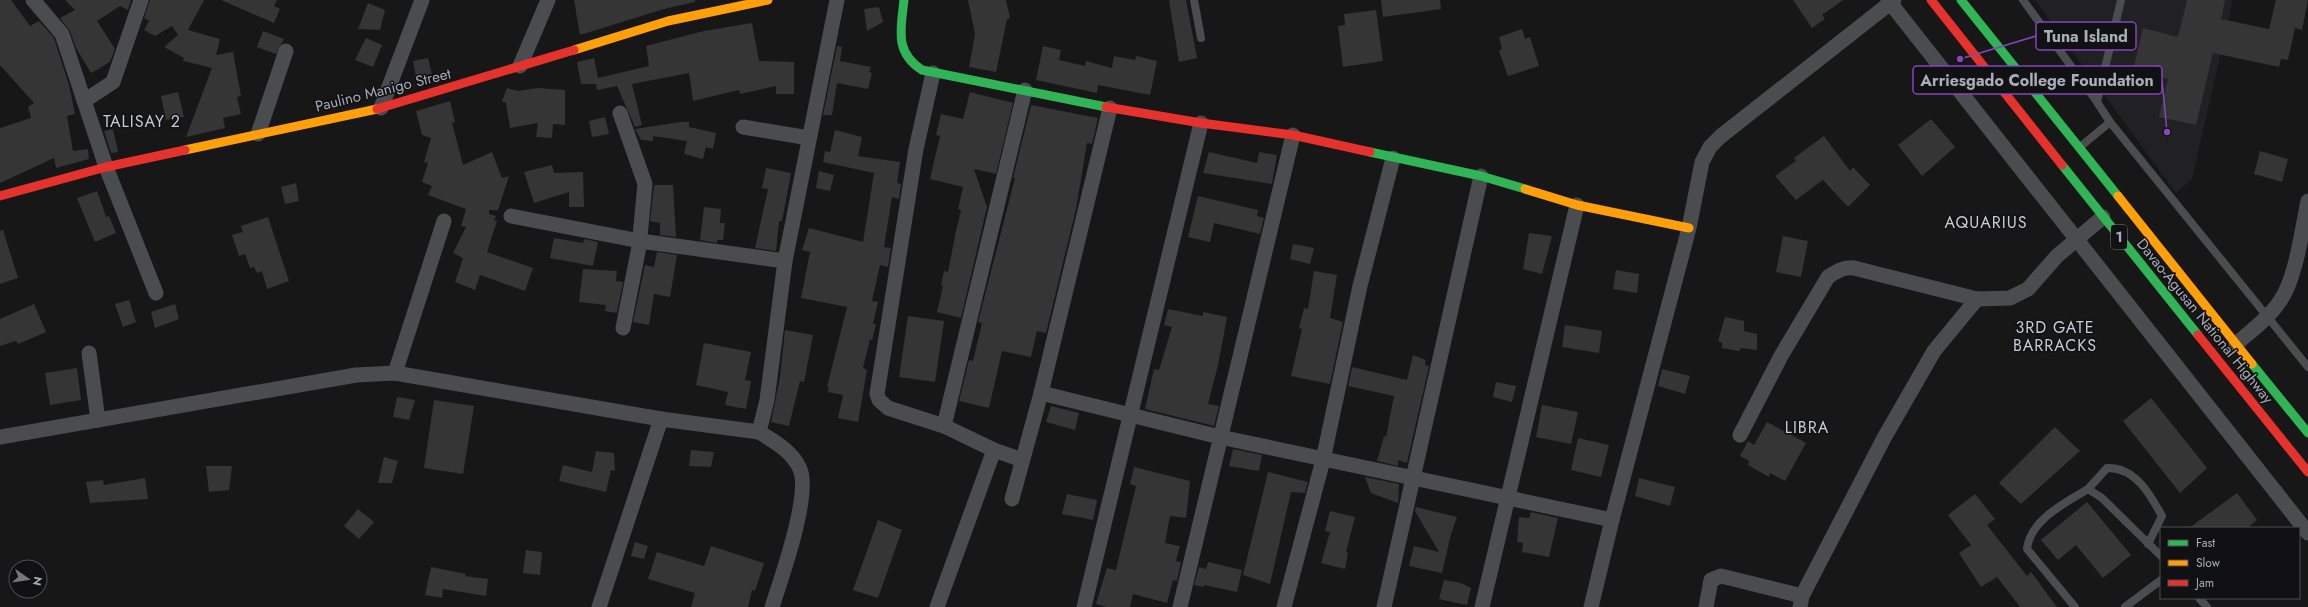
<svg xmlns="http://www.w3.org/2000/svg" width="2308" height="607" viewBox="0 0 2308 607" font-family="Jost,sans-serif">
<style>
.built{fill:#212123}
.building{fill:#353536}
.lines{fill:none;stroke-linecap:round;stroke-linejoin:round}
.lane{stroke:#4b4c50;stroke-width:8}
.street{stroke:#4b4c50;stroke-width:15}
.fast{stroke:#30b455;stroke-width:9}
.slow{stroke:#ff9f0a;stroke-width:9}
.jam{stroke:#e5322d;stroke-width:9}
.labels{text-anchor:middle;stroke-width:3;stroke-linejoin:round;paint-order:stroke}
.shield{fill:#111113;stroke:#7b7e86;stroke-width:1}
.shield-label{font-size:14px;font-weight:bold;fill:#a8adb8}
.street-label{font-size:15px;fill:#a8adb8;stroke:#111113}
.neighbourhood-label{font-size:16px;letter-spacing:1px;fill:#c9ccd4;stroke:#111113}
.leader{fill:none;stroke:#8446be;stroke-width:1.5}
.callout-dot{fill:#8446be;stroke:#111113;stroke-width:1.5}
.callout{fill:#111113;stroke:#8446be;stroke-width:1.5}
.callout-label{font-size:16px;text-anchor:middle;font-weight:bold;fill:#a8adb8}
</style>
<rect width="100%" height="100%" fill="#171717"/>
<!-- built -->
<polygon class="built" points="2035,0 2233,0 2192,179 2176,193"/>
<!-- building -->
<g class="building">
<polygon points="0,0 11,0 30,26 39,21 54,38 69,85 75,114 67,116 73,151 88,149 89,159 56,168 54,158 0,183 0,128 31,118 28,107 34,103 0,65"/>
<polygon points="65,0 131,0 128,10 120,6 97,21 115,49 110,62 91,73 76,48 70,31 60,18 75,10"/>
<polygon points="150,0 204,0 188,30 220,39 216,55 233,52 241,96 237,97 241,114 223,118 225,128 186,137 212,68 183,61 184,58 164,47 178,35 172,26 155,36 144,30 149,21 144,18"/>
<polygon points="221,0 277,0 274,6 280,9 274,23"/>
<polygon points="574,0 695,0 695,2 664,9 580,35"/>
<polygon points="968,0 1006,0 1010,18 1007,19 996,72 969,67 975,34"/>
<polygon points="1169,0 1186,0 1197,58 1179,62"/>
<polygon points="1381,0 1440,0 1441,9 1383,17"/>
<polygon points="1793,0 1843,0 1822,15 1825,19 1812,28"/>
<polygon points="2187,0 2225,0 2221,19 2269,29 2276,0 2308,0 2302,30 2295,28 2288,60 2281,59 2279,67 2213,53 2196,125 2159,117 2168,79 2133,70 2143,28 2178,37"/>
<polygon points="368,3 385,10 380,30 358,29"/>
<polygon points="879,7 883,22 867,31 864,9"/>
<polygon points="1376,10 1383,61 1343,67 1338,26 1345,25 1344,14"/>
<polygon points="752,23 759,61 794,62 794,94 776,94 776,86 740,94 739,90 693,101 689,73 632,84 642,125 635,127 617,86 597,90 596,84 581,84 577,62 594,58 598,78 649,66 646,46 704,31"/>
<polygon points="1522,29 1525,39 1530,37 1539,66 1508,76 1499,51 1502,49 1499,37"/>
<polygon points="263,31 284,39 276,54 257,47"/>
<polygon points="366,38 382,45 373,67 355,60"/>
<polygon points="837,46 842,47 840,61 871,67 869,72 872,73 868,89 837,83 832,115 823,115"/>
<polygon points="1043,46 1061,50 1059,60 1085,66 1086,61 1112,68 1114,56 1135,60 1136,56 1157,61 1150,95 1098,85 1097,93 1036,80"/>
<polygon points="428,58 432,74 416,77 413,61"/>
<polygon points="507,88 518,91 538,88 565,90 565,125 553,124 552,138 536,137 538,123 510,128 506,103 502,101"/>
<polygon points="178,92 184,117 166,120 161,96"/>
<polygon points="970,92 1013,103 996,174 974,169 987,207 961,318 937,312 943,286 941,285 944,271 948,272 956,231 961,210 958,209 963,187 930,179 940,136 936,135 941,114 963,119"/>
<polygon points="450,101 455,122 452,123 463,165 492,152 502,178 509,176 498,210 489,210 489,214 496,216 494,220 497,221 487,252 533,268 525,291 480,275 475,290 455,282 463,258 453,253 466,227 461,226 466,209 428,195 432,186 422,182 428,163 424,162 431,138 422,135 416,111"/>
<polygon points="1031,105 1098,118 1092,144 1087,143 1076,209 1046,333 1037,331 1031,357 1002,351 989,408 959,401 969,360 973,361 982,323 978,322 1015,178 1013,178"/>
<polygon points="605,117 609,134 592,137 589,121"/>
<polygon points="1931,119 1955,147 1922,176 1898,145"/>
<polygon points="680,122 689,122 689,127 716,133 713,149 706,147 703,159 684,154 687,141 653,136 653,141 641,140 635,129"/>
<polygon points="113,129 118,152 111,153 104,131"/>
<polygon points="835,130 862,137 858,156 900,162 897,183 901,184 899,199 892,197 884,247 891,248 888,267 880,265 872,301 878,302 873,324 876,324 872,340 870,339 863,368 867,370 858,422 838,418 843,395 828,392 829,387 827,387 847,307 801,298 810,252 802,250 809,228 863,242 874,173 823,162 825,151 830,152"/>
<polygon points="1824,136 1850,171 1853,167 1870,185 1848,207 1823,180 1796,200 1775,176 1796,161 1794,158"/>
<polygon points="2260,151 2288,159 2282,182 2254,174"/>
<polygon points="1209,152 1257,163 1259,152 1277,155 1272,184 1203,173"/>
<polygon points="552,165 554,173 583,172 584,207 569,207 569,192 534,203 524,172"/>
<polygon points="766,168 791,173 782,221 779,221 776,251 755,248 768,189 762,188"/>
<polygon points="819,171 834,175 830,191 816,188"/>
<polygon points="296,183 299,201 285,204 281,187"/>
<polygon points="654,185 673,185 676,237 660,235 660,223 650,221"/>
<polygon points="97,191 106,217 109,216 116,233 95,242 77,198"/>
<polygon points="1198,196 1258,210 1257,216 1264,218 1260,234 1214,223 1210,242 1188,237"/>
<polygon points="704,207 721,209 720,223 725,223 723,240 717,240 717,243 700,240"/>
<polygon points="268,217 289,281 267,289 262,271 257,273 254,267 250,268 245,254 239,256 232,235 243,232 241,226"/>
<polygon points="3,230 18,278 0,284 0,231"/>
<polygon points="1529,233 1552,236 1542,274 1523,269"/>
<polygon points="1783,236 1808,241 1801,277 1776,272"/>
<polygon points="554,238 583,243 584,239 598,242 593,266 550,258"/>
<polygon points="1293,244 1314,248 1310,264 1290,259"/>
<polygon points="657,252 677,255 670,297 654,294 649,325 633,322 645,265 654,267"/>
<polygon points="583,269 617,271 616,281 623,282 617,313 605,311 606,305 579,302"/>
<polygon points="1616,270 1639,274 1637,293 1613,289"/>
<polygon points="1314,271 1337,275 1330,318 1343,322 1330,384 1291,376 1302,329 1299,328 1304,308 1308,309"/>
<polygon points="129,300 136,322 123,327 115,304"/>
<polygon points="34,304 46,332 18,344 16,341 0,346 0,319"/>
<polygon points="175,304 179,319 155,328 151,312"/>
<polygon points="1168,309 1203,316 1203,312 1227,317 1218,365 1208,404 1219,406 1214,426 1145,409 1154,369 1159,370 1172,327 1164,325"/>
<polygon points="908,316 944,321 935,382 899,377"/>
<polygon points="1725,317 1744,321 1744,331 1757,334 1757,350 1741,348 1739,351 1722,348 1722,343 1718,341"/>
<polygon points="1565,325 1602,331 1599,353 1562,347"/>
<polygon points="785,330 813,335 804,382 800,381 789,426 771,422 780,377"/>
<polygon points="704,343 751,352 745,380 751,381 746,409 725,405 728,392 696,385"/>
<polygon points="1413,355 1426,360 1425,365 1429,366 1407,463 1398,460 1398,466 1377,461 1384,436 1386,437 1394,396 1348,386 1352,367 1407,380"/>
<polygon points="77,368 81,400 50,405 45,373"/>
<polygon points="1662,369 1690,376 1685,394 1658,386"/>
<polygon points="1496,382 1516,386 1512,402 1493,397"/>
<polygon points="397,397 415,400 409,420 393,417"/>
<polygon points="2151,398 2207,468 2180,493 2123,421"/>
<polygon points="434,400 474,406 463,474 424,468"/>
<polygon points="1542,405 1578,412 1571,444 1536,437"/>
<polygon points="1051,406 1079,413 1075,430 1046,422"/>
<polygon points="1767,422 1806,443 1785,481 1770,473 1769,477 1748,465 1749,461 1740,456 1748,441 1754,445"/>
<polygon points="2055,427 2080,451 2021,504 1999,483"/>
<polygon points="1578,438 1609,445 1601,477 1571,470"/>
<polygon points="1233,449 1262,455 1259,471 1229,466"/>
<polygon points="691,450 714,452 711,467 689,466"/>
<polygon points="596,451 614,453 615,471 611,470 606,492 559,481 563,465 592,472"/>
<polygon points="384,457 398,461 392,483 378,483"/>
<polygon points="206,466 232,466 229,490 209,492"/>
<polygon points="1134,467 1190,481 1186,518 1170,516 1165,543 1180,546 1176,561 1181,562 1177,581 1173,580 1167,603 1133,594 1130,607 1106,607 1096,604 1107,568 1116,570 1136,486 1130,484"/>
<polygon points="1268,472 1308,482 1305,493 1291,492 1270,584 1243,575"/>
<polygon points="1365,477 1399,484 1398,503 1371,493"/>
<polygon points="145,478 148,499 90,503 86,482 103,480 104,485"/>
<polygon points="1639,478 1675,487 1670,506 1635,496"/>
<polygon points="2237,493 2257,520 2247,528 2189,528"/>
<polygon points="1067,494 1097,500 1093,520 1062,514"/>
<polygon points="1975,494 1995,519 1987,525 2027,576 2031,572 2057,607 2020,607 1997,577 1981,587 1959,553 1971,545 1948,515"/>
<polygon points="2087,502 2131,555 2103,578 2076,545 2058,560 2041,540"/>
<polygon points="1416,507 1457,517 1451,534 1442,573 1409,566 1414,546 1439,552 1415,511"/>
<polygon points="358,509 374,522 359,539 344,526"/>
<polygon points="1330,511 1355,517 1346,552 1348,553 1345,569 1321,563 1330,532 1325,531"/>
<polygon points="1531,512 1558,518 1549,557 1522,552 1523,543 1517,542 1519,517 1529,518"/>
<polygon points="878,520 902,530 878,598 853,590"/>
<polygon points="635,542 648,546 644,559 631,556"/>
<polygon points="711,546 764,563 755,591 752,590 748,607 691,607 695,593 648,579 657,552 704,566"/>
<polygon points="526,550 542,552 540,575 523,573"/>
<polygon points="1208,562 1242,570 1237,592 1204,585 1204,587 1194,585 1199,567 1206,569"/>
<polygon points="431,567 466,574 465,576 488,579 486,596 443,589 442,598 425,595"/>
<polygon points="1444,580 1461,583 1471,588 1467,605 1439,599"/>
</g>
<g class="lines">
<!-- lane -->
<g class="lane">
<polyline points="1194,0 1201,38"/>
<polyline points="2023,0 2097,102"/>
<polyline points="2121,0 2097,102 2110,122 2308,367"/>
<polyline points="2080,147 2110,122"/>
<path d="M2088,489L2107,468C2135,467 2150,494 2162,516L2148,544"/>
<polyline points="2199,598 2207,607"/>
<path d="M2075,607L2027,549C2030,520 2065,503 2088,489L2102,498L2161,556"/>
<polyline points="2125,607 2161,580"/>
</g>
<!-- street -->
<g class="street">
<polyline points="33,0 62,34 106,167 156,293"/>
<polyline points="1888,0 2308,533"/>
<polyline points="520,66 548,0"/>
<polyline points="933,73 916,149 877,394 879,400 888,408 944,426 994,450 1022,460"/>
<polyline points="84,101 113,82 141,0"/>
<polyline points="381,108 422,0"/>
<polyline points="620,113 645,184 639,247 623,328"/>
<polyline points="743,127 809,138"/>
<polyline points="258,134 286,51"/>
<polyline points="511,216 640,241 785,261"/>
<path d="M2236,344C2252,330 2269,318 2280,301C2296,279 2302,229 2308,201"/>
<polyline points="89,353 98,420"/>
<polyline points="395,373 444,221"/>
<polyline points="1041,393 1220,437 1612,520"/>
<polyline points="944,426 1025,90"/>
<path d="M759,432C775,442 792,451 800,469C811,495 781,579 772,607"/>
<path d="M1740,435L1781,356L1828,277C1837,271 1843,267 1854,268L1977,299L2010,298L2028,289L2057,256L2103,217"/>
<polyline points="0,437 356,375 395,373 661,419"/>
<polyline points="1012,499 1041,393 1110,108"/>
<polyline points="599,607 661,419 759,432 767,400 785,261 837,0"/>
<polyline points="937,607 994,450"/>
<polyline points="1084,607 1201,123"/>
<polyline points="1180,607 1293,135"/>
<polyline points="1284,607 1323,460 1360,286 1393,158"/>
<polyline points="1384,607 1481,176"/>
<polyline points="1482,607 1577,205"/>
<polyline points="1591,607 1612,520 1689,228 1702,162 1710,147 1721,136 1894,0"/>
<polyline points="1706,607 1711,580 1721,576 1802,596"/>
<polyline points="1800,607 1802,596 1884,438 1934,351 1977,299"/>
</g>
<!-- fast -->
<g class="fast">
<path d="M904,0C901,29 894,52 922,70L1106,107"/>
<polyline points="1961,0 2118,196"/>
<polyline points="1370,152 1481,176 1525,189"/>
<polyline points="2062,165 2198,335"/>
<polyline points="2252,364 2308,433"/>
</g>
<!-- slow -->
<g class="slow">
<polyline points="574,50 668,21 768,0"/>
<polyline points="185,150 377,109"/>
<polyline points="1525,189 1577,205 1689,228"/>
<polyline points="2118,196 2252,364"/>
</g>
<!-- jam -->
<g class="jam">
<polyline points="1931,0 2062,165"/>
<polyline points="1106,107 1201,123 1293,135 1370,152"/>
<polyline points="377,109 574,50"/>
<polyline points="0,196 106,167 185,150"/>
<polyline points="2198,335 2308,472"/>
</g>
</g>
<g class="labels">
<!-- shield labels -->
<rect class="shield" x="2111" y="225" width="16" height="24" rx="3"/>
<g class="shield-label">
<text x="2119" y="242">1</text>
</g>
<!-- street labels -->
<g class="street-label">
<text transform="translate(383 90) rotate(-14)" y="5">Paulino Manigo Street</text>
<text transform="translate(2205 321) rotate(51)" y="5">Davao-Agusan National Highway</text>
</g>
<!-- neighbourhood labels -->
<g class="neighbourhood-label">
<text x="142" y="127">TALISAY 2</text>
<text x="1986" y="228">AQUARIUS</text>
<text x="2055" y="333">3RD GATE<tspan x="2055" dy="18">BARRACKS</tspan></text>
<text x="1807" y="433">LIBRA</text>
</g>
</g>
<!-- callouts -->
<path class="leader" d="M1960 59L2036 36M2167 132L2162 80"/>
<g class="callout-dot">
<circle cx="1960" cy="59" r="4"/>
<circle cx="2167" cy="132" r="4"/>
</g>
<g class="callout">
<rect x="2036" y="22" width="100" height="28" rx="4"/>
<rect x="1913" y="66" width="249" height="28" rx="4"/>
</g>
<g class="callout-label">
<text x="2086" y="42">Tuna Island</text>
<text x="2037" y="86">Arriesgado College Foundation</text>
</g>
<!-- legend -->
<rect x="2160" y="527" width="140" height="72" fill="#111113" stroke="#4d4f55"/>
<rect x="2168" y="540" width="20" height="6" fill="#30b455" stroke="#4d4f55"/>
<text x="2196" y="547" font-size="12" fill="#a8adb8">Fast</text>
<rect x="2168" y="560" width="20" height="6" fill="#ff9f0a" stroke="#4d4f55"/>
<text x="2196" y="567" font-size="12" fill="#a8adb8">Slow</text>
<rect x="2168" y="580" width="20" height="6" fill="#e5322d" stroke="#4d4f55"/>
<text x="2196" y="587" font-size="12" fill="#a8adb8">Jam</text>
<!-- north arrow -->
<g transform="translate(28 579) rotate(103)"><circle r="19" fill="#111113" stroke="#4d4f55"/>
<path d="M0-3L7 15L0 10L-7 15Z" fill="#757880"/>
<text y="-6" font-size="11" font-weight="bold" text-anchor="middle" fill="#a8adb8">N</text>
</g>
</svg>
